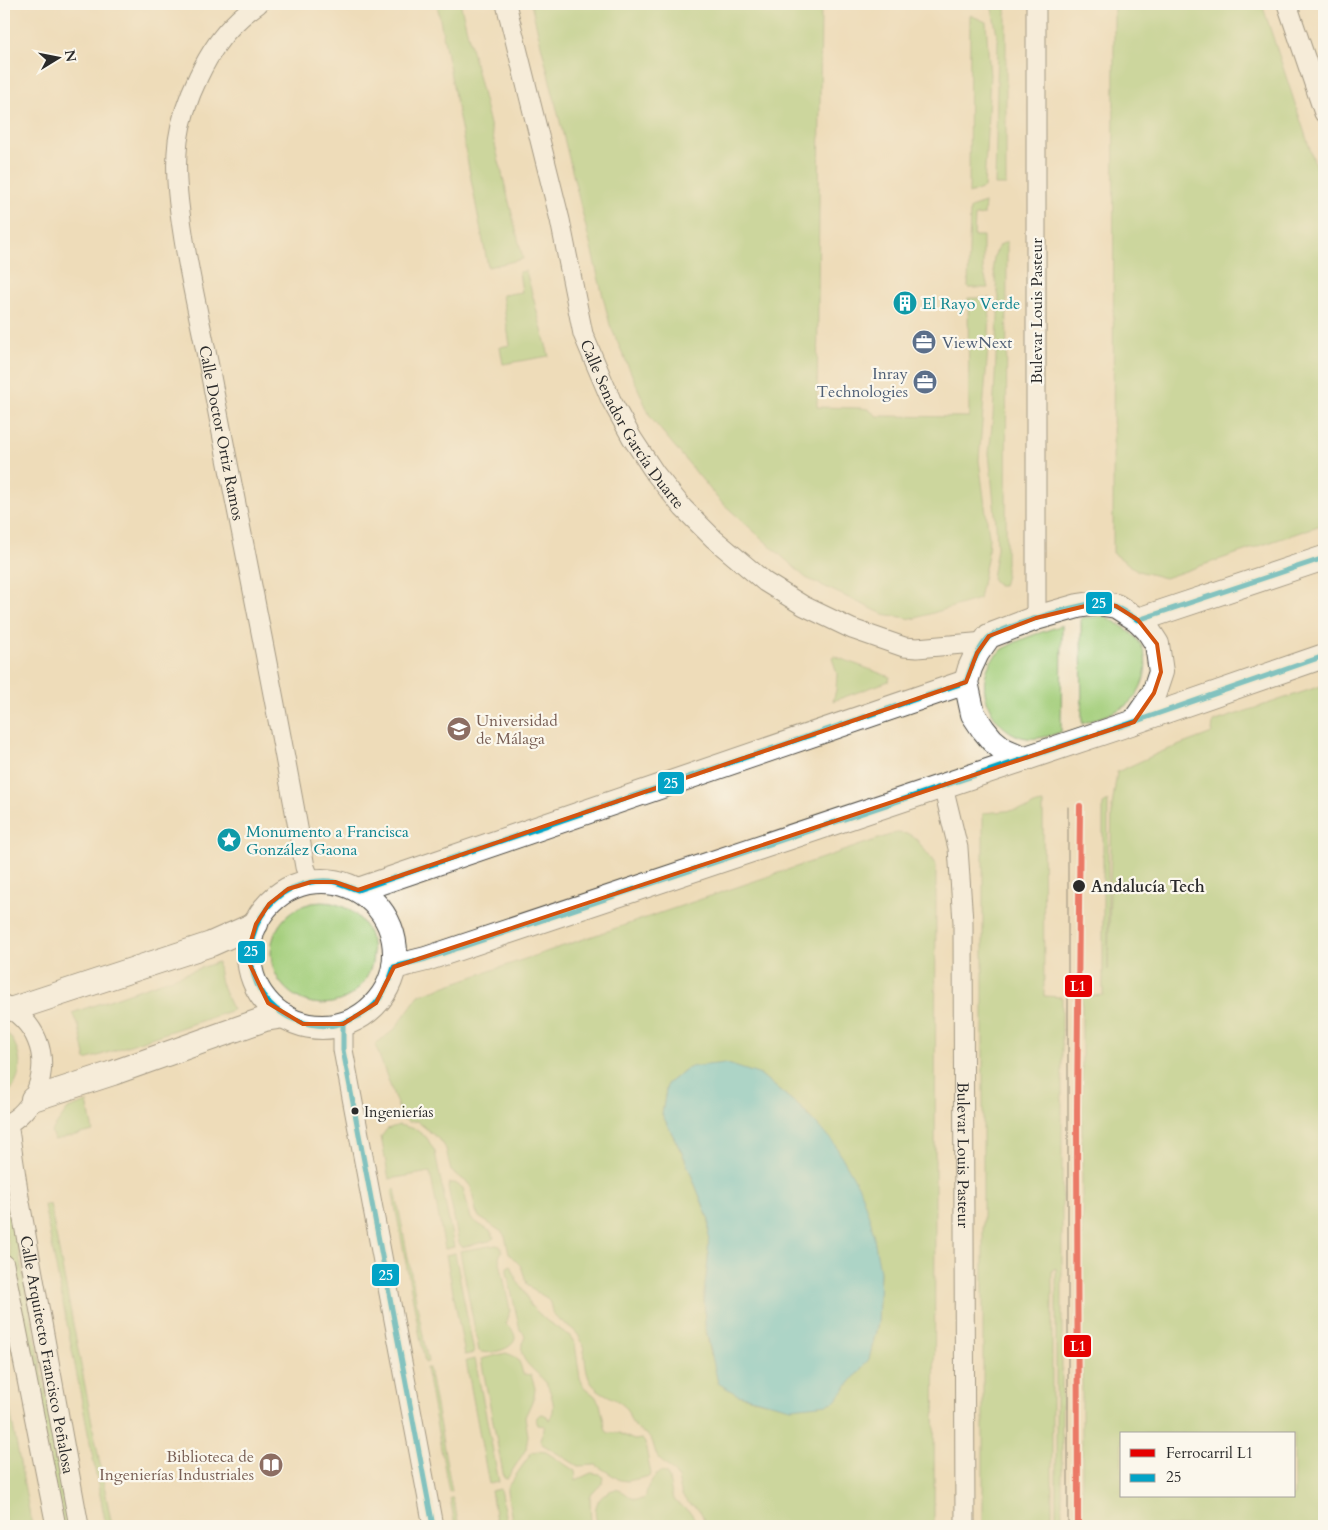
<svg xmlns="http://www.w3.org/2000/svg" width="1328" height="1530" viewBox="0 0 1328 1530" font-family="Cardo,serif">
<style>
.green{fill:#a3ce7a;stroke:#677c52;fill-rule:evenodd}
.water{fill:#5dc9d5;stroke:#447a80}
.lines{fill:none;stroke-linecap:round;stroke-linejoin:round}
.minor-casing{stroke:#484640;stroke-width:21}
.tertiary-casing{stroke:#484640;stroke-width:26}
.minor{stroke:#fff;stroke-width:19}
.tertiary{stroke:#fff;stroke-width:24}
.tram{stroke:#2b2b2b;stroke-width:1}
.bus-1-casing{stroke:#fbf7ec;stroke-width:9}
.bus-1{stroke:#02a3c6;stroke-width:5}
.rail-1-casing{stroke:#fbf7ec;stroke-width:10}
.rail-1{stroke:#e60000;stroke-width:6}
.marked{fill:none;stroke:#d5540f;stroke-width:4;stroke-linejoin:round}
.stop-dot{fill:#2b2b2b;stroke:#fbf7ec;stroke-width:2}
.labels{text-anchor:middle;stroke-width:4.5;stroke-linejoin:round;paint-order:stroke}
.bus-label{font-size:15px;fill:#2b2b2b;stroke:#fbf7ec;text-anchor:start}
.culture-label{font-size:16px;fill:#0d838f;stroke:#fbf7ec;text-anchor:start}
.street-label{font-size:16px;fill:#2b2b2b;stroke:#fbf7ec}
.service-label{font-size:16px;fill:#4e5e75;stroke:#fbf7ec;text-anchor:start}
.education-label{font-size:16px;fill:#785e54;stroke:#fbf7ec;text-anchor:start}
.stop-label{font-size:16px;font-weight:bold;fill:#2b2b2b;stroke:#fbf7ec;text-anchor:start}
.line-badge{stroke:#fbf7ec;stroke-width:2}
.badge-label{font-size:14px;text-anchor:middle;font-weight:bold;fill:#fff}
</style>
<rect width="100%" height="100%" fill="#fbf7ec"/>
<filter id="ink" filterUnits="userSpaceOnUse"><feTurbulence type="fractalNoise" baseFrequency=".02" numOctaves="2"/><feDisplacementMap in="SourceGraphic" scale="10" xChannelSelector="R" yChannelSelector="G"/><feConvolveMatrix kernelMatrix="1 2 1 2 8 2 1 2 1" color-interpolation-filters="sRGB"/></filter>
<filter id="wash" filterUnits="userSpaceOnUse"><feTurbulence type="fractalNoise" baseFrequency=".0096" numOctaves="4" result="noise"/><feDisplacementMap in="SourceGraphic" scale="20" xChannelSelector="R" yChannelSelector="G"/><feGaussianBlur stdDeviation="1.12" result="paint"/><feColorMatrix in="noise" values="0 0 0 0 0 0 0 0 0 0 0 0 0 0 0 0 0 1.4 0 .05"/><feComposite in="paint" operator="in"/></filter>
<g filter="url(#wash)">
<rect width="100%" height="100%" fill="#eedcb9"/>
<!-- green -->
<g class="green">
<polygon points="437,4 460,4 461,6 523,259 488,267"/>
<polygon points="531,4 821,4 817,407 861,408 868,409 877,416 969,417 968,298 990,298 989,336 979,460 989,536 988,554 979,599 913,619 883,614 806,578 719,500 651,418 610,325"/>
<polygon points="991,4 1006,4 1006,185 995,185 998,39"/>
<polygon points="1114,4 1262,4 1324,191 1324,524 1165,578 1138,571 1113,553"/>
<polygon points="970,15 986,22 990,76 984,188 969,194"/>
<polygon points="985,203 984,215 975,216 974,236 983,236 983,270 988,288 968,288 970,208"/>
<polygon points="1007,241 1006,575 1003,586 998,586 992,578 997,548 996,524 989,453 993,416 999,298 993,266 994,256 1000,245"/>
<polygon points="526,271 549,356 503,364 500,347 510,345 502,295 522,292 519,272"/>
<path d="M1105,616C1116,623 1127,628 1136,638C1154,658 1145,692 1125,706C1115,713 1094,719 1082,724L1081,618Z"/>
<path d="M1062,625L1061,732C1046,737 1032,742 1016,735C987,722 973,680 996,655C1011,640 1042,633 1062,625Z"/>
<polygon points="834,656 890,677 889,681 833,701 836,690 837,674 832,657"/>
<path d="M1324,685V1526H1082V997L1103,995V804L1108,801V970L1112,807L1117,772L1161,752L1212,733L1213,722ZM1122,1434H1294V1496H1122Z"/>
<polygon points="1043,803 1044,996 1062,997 1062,1526 1056,1526 1056,1268 1052,1270 1052,1526 983,1526 983,813 1027,809 1036,804"/>
<path d="M896,833L909,834L917,840L936,865L934,1526H705C702,1504 693,1510 683,1497C680,1492 680,1484 678,1479C674,1470 666,1466 660,1460C654,1453 655,1446 651,1439C647,1433 641,1433 636,1428C629,1422 630,1411 623,1405C614,1397 600,1394 592,1384C582,1370 588,1350 579,1336C572,1327 562,1322 553,1315L550,1303L547,1298L533,1290L527,1284L521,1266L509,1254L505,1236L502,1232L479,1217L476,1211L471,1187L468,1183L451,1171L446,1149L442,1142L417,1121L409,1122L402,1118L375,1044L394,1030L419,995ZM689,1067L761,1075L800,1107L834,1143L880,1271L878,1323L869,1359L765,1402L738,1395L711,1356L705,1325L704,1294L708,1261L709,1220L685,1159L662,1114L667,1084Z"/>
<circle cx="322" cy="953" r="51"/>
<path d="M218,962C218,980 225,995 233,1010L86,1060L79,1027L72,1013Z"/>
<path d="M4,1030C24,1048 26,1079 4,1097Z"/>
<polygon points="87,1102 93,1131 54,1140 51,1132 68,1109"/>
<polygon points="399,1125 415,1129 427,1138 435,1152 454,1247 445,1249 430,1172 389,1179 381,1137 387,1129"/>
<polygon points="4,1176 72,1526 62,1526 4,1222"/>
<polygon points="450,1183 455,1183 463,1188 471,1219 491,1232 494,1238 489,1241 462,1247 459,1243 448,1187"/>
<polygon points="395,1189 428,1362 425,1363 392,1190"/>
<polygon points="50,1204 112,1526 106,1526 44,1205"/>
<path d="M496,1245L500,1246L502,1251L499,1257L510,1310L506,1324C510,1328 514,1331 515,1337C516,1349 488,1356 479,1351L460,1251Z"/>
<polygon points="455,1253 474,1353 465,1355 446,1255"/>
<path d="M511,1265L517,1281L525,1292L530,1305L547,1321L570,1336L575,1344L580,1378L584,1387L595,1396L600,1404L606,1431L609,1433H619L634,1440L642,1439L645,1443L651,1474L650,1476L628,1481L620,1480L596,1465L578,1466L542,1444L540,1439L545,1426L538,1425C535,1419 536,1415 543,1414L547,1416L549,1420C553,1414 554,1409 553,1402C551,1395 550,1389 546,1383C535,1368 513,1360 525,1337L523,1332L520,1330L507,1272V1267Z"/>
<path d="M506,1353C519,1357 520,1362 523,1374L531,1375L535,1388L534,1397L525,1417L528,1435L526,1449L507,1479L504,1478L481,1359Z"/>
<polygon points="475,1359 499,1482 489,1484 466,1361"/>
<polygon points="426,1368 429,1368 452,1491 449,1492"/>
<polygon points="4,1378 32,1526 4,1526"/>
<polygon points="538,1451 546,1452 575,1471 576,1480 591,1473 600,1474 603,1477 602,1483 590,1496 591,1526 513,1526 507,1491 507,1488 532,1452"/>
<path d="M660,1472L666,1473L669,1479L672,1495L675,1501L692,1514L698,1526H599C592,1513 595,1500 608,1492C611,1490 615,1489 619,1490C629,1493 630,1502 643,1499L646,1496C646,1487 653,1477 660,1472Z"/>
<polygon points="500,1489 507,1526 497,1526 491,1491"/>
<polygon points="450,1498 453,1498 459,1526 455,1526"/>
</g>
<!-- water -->
<polygon class="water" points="725,1063 761,1075 800,1107 834,1143 859,1187 871,1222 880,1271 878,1323 869,1359 835,1401 828,1404 791,1408 738,1395 718,1383 705,1325 704,1294 708,1261 709,1220 685,1159 662,1114 667,1084 689,1067"/>
</g>
<g filter="url(#ink)">
<g class="lines">
<defs>
<g id="minor">
<path id="s1" d="M258,4C251,9 243,15 237,21C208,47 183,103 178,141C174,174 179,208 184,240C192,290 204,338 213,387C244,547 277,707 305,867L311,882"/>
<path id="s2" d="M506,4L560,220L583,334L611,400L632,438L655,473L683,508L714,539L765,582L804,606L852,629L904,647L917,648L985,642"/>
<polyline points="1287,4 1324,113"/>
<polyline points="1036,618 1036,4"/>
<path id="s3" d="M943,786L958,848L963,922L965,1526"/>
<path d="M4,1005C18,1012 31,1025 37,1040C50,1071 35,1112 4,1125"/>
<polyline points="343,1024 343,1050 433,1526"/>
<path id="s4" d="M8,1123L19,1197L79,1526"/>
<polyline points="4,1264 56,1526"/>
</g>
<g id="tertiary">
<polyline points="1138,620 1324,558"/>
<polyline points="1025,759 1004,750 992,740 983,729 973,714 966,682 970,668 977,653 989,636 1036,618 1078,606 1098,603 1116,606 1138,620 1148,630 1157,644 1161,672 1154,693 1134,722"/>
<circle cx="322" cy="954" r="73"/>
<polyline points="358,890 966,682"/>
<polyline points="394,967 426,959 1128,724 1324,656"/>
<polyline points="13,1009 211,944 256,924"/>
<polyline points="33,1099 113,1073 265,1019 284,1016"/>
</g>
</defs>
<!-- minor casing -->
<use href="#minor" class="minor-casing"/>
<!-- tertiary casing -->
<use href="#tertiary" class="tertiary-casing"/>
<!-- minor -->
<use href="#minor" class="minor"/>
<!-- tertiary -->
<use href="#tertiary" class="tertiary"/>
<!-- tram -->
<g class="tram">
<polyline points="1068,807 1068,1526"/>
<polyline points="1073,1115 1077,1141"/>
</g>
<defs>
<g id="bus-1">
<path d="M1324,558L1138,620C1125,612 1116,605 1100,603C1085,602 997,628 988,638C977,650 971,666 966,682L358,890C348,887 339,882 329,881C317,880 304,883 292,888C237,915 236,997 295,1020C309,1025 324,1028 339,1024C372,1015 384,999 394,967L426,959L1128,724L1324,656"/>
<polyline points="343,1024 343,1050 433,1526"/>
</g>
</defs>
<!-- bus-1 casing -->
<use href="#bus-1" class="bus-1-casing"/>
<!-- bus-1 -->
<use href="#bus-1" class="bus-1"/>
<defs>
<polyline id="rail-1" points="1078,1526 1077,1111 1080,806"/>
</defs>
<!-- rail-1 casing -->
<use href="#rail-1" class="rail-1-casing"/>
<!-- rail-1 -->
<use href="#rail-1" class="rail-1"/>
</g>
</g>
<!-- marked area -->
<path d="M0 0H1328V1530H0ZM1098,603L1116,606L1138,620L1157,644L1161,672L1154,693L1134,722L394,967L376,1003L343,1024H303L268,1003L250,965V944L256,924L269,904L288,889L311,882H335L358,890L966,682L977,653L989,636L1036,618Z" fill="#eedcb9" fill-opacity=".55" fill-rule="evenodd"/>
<path class="marked" d="M1098,603L1116,606L1138,620L1157,644L1161,672L1154,693L1134,722L394,967L376,1003L343,1024H303L268,1003L250,965V944L256,924L269,904L288,889L311,882H335L358,890L966,682L977,653L989,636L1036,618Z"/>
<!-- icons -->
<defs>
<symbol id="building-disc" viewBox="-11 -11 22 22"><circle r="9.5" fill="#0f9aa8" stroke="#fbf7ec"/><path d="M-4-6H4V6H1V3H-1V6H-4ZM-2.5-4.3h1.7v1.8h-1.7ZM.8-4.3h1.7v1.8H.8ZM-2.5-1h1.7V.8h-1.7ZM.8-1h1.7V.8H.8Z" fill="#fff"/></symbol>
<symbol id="office-disc" viewBox="-11 -11 22 22"><circle r="9.5" fill="#5c6f8a" stroke="#fbf7ec"/><path d="M-6-3h4V-5.5h4V-3h4V5H-6ZM-1-4.5V-3h2v-1.5ZM-6 0V1H6V0Z" fill="#fff"/></symbol>
<symbol id="university-disc" viewBox="-11 -11 22 22"><circle r="9.5" fill="#8d6e63" stroke="#fbf7ec"/><path d="M0-5L7-2L0 1L-7-2ZM-4 1L0 2.5L4 1V4Q0 6-4 4Z" fill="#fff"/></symbol>
<symbol id="sight-disc" viewBox="-11 -11 22 22"><circle r="9.5" fill="#0f9aa8" stroke="#fbf7ec"/><path d="M0-6L1.8-2.2L6-1.7L2.9 1.2L3.7 5.4L0 3.3L-3.7 5.4L-2.9 1.2L-6-1.7L-1.8-2.2Z" fill="#fff"/></symbol>
<symbol id="library-disc" viewBox="-11 -11 22 22"><circle r="9.5" fill="#8d6e63" stroke="#fbf7ec"/><path d="M-6-4Q-3-5.5-.7-3.5V5Q-3 3-6 4ZM6-4Q3-5.5 .7-3.5V5Q3 3 6 4Z" fill="#fff"/></symbol>
</defs>
<g fill-rule="evenodd">
<use href="#building-disc" x="891" y="289" width="28" height="28"/>
<use href="#office-disc" x="910" y="328" width="28" height="28"/>
<use href="#office-disc" x="911" y="368" width="28" height="28"/>
<use href="#university-disc" x="445" y="715" width="28" height="28"/>
<use href="#sight-disc" x="215" y="826" width="28" height="28"/>
<use href="#library-disc" x="257" y="1451" width="28" height="28"/>
</g>
<!-- markers -->
<g class="stop-dot">
<circle cx="1079" cy="886" r="7"/>
<circle cx="355" cy="1111" r="4.5"/>
</g>
<g class="labels">
<!-- bus labels -->
<g class="bus-label">
<text x="364" y="1117">Ingenierías</text>
</g>
<!-- culture labels -->
<g class="culture-label">
<text x="922" y="309">El Rayo Verde</text>
<text x="246" y="837">Monumento a Francisca<tspan x="246" dy="18">González Gaona</tspan></text>
</g>
<!-- street labels -->
<g class="street-label">
<text transform="translate(1036 311) rotate(-90)" y="6">Bulevar Louis Pasteur</text>
<text dy="6" stroke="none"><textPath href="#s2" startOffset="442">Calle Senador García Duarte</textPath></text>
<text dy="6" stroke="none"><textPath href="#s1" startOffset="459">Calle Doctor Ortiz Ramos</textPath></text>
<text dy="6" stroke="none"><textPath href="#s3" startOffset="371">Bulevar Louis Pasteur</textPath></text>
<text dy="6" stroke="none"><textPath href="#s4" startOffset="235">Calle Arquitecto Francisco Peñalosa</textPath></text>
</g>
<!-- service labels -->
<g class="service-label">
<text x="942" y="348">ViewNext</text>
<text x="908" y="379" text-anchor="end">Inray<tspan x="908" dy="18">Technologies</tspan></text>
</g>
<!-- education labels -->
<g class="education-label">
<text x="476" y="726">Universidad<tspan x="476" dy="18">de Málaga</tspan></text>
<text x="254" y="1462" text-anchor="end">Biblioteca de<tspan x="254" dy="18">Ingenierías Industriales</tspan></text>
</g>
<!-- stop labels -->
<g class="stop-label">
<text x="1091" y="892">Andalucía Tech</text>
</g>
</g>
<g class="line-badge">
<rect x="1085" y="591" width="28" height="24" rx="5" fill="#02a3c6"/>
<rect x="657" y="771" width="28" height="24" rx="5" fill="#02a3c6"/>
<rect x="237" y="940" width="29" height="24" rx="5" fill="#02a3c6"/>
<rect x="1064" y="974" width="29" height="24" rx="5" fill="#e60000"/>
<rect x="371" y="1263" width="29" height="24" rx="5" fill="#02a3c6"/>
<rect x="1063" y="1334" width="29" height="24" rx="5" fill="#e60000"/>
</g>
<g class="badge-label">
<text x="1099" y="608">25</text>
<text x="671" y="788">25</text>
<text x="251" y="956">25</text>
<text x="1078" y="991">L1</text>
<text x="386" y="1280">25</text>
<text x="1078" y="1351">L1</text>
</g>
<!-- margin -->
<rect width="1328" height="1530" fill="none" stroke="#fbf7ec" stroke-width="20"/>
<!-- legend -->
<rect x="1120" y="1432" width="175" height="65" fill="#fbf7ec" stroke="#a8a59f"/>
<rect x="1130" y="1449" width="25" height="8" fill="#e60000" stroke="#a8a59f"/>
<text x="1166" y="1458" font-size="15" fill="#2b2b2b">Ferrocarril L1</text>
<rect x="1130" y="1474" width="25" height="8" fill="#02a3c6" stroke="#a8a59f"/>
<text x="1166" y="1482" font-size="15" fill="#2b2b2b">25</text>
<!-- north arrow -->
<g transform="translate(58 58) rotate(80)" stroke="#fbf7ec" stroke-width="4" paint-order="stroke">
<path d="M0-4L9 19L0 12L-9 19Z" fill="#2b2b2b"/>
<text y="-8" font-size="14" font-weight="bold" text-anchor="middle" fill="#2b2b2b">N</text>
</g>
</svg>
